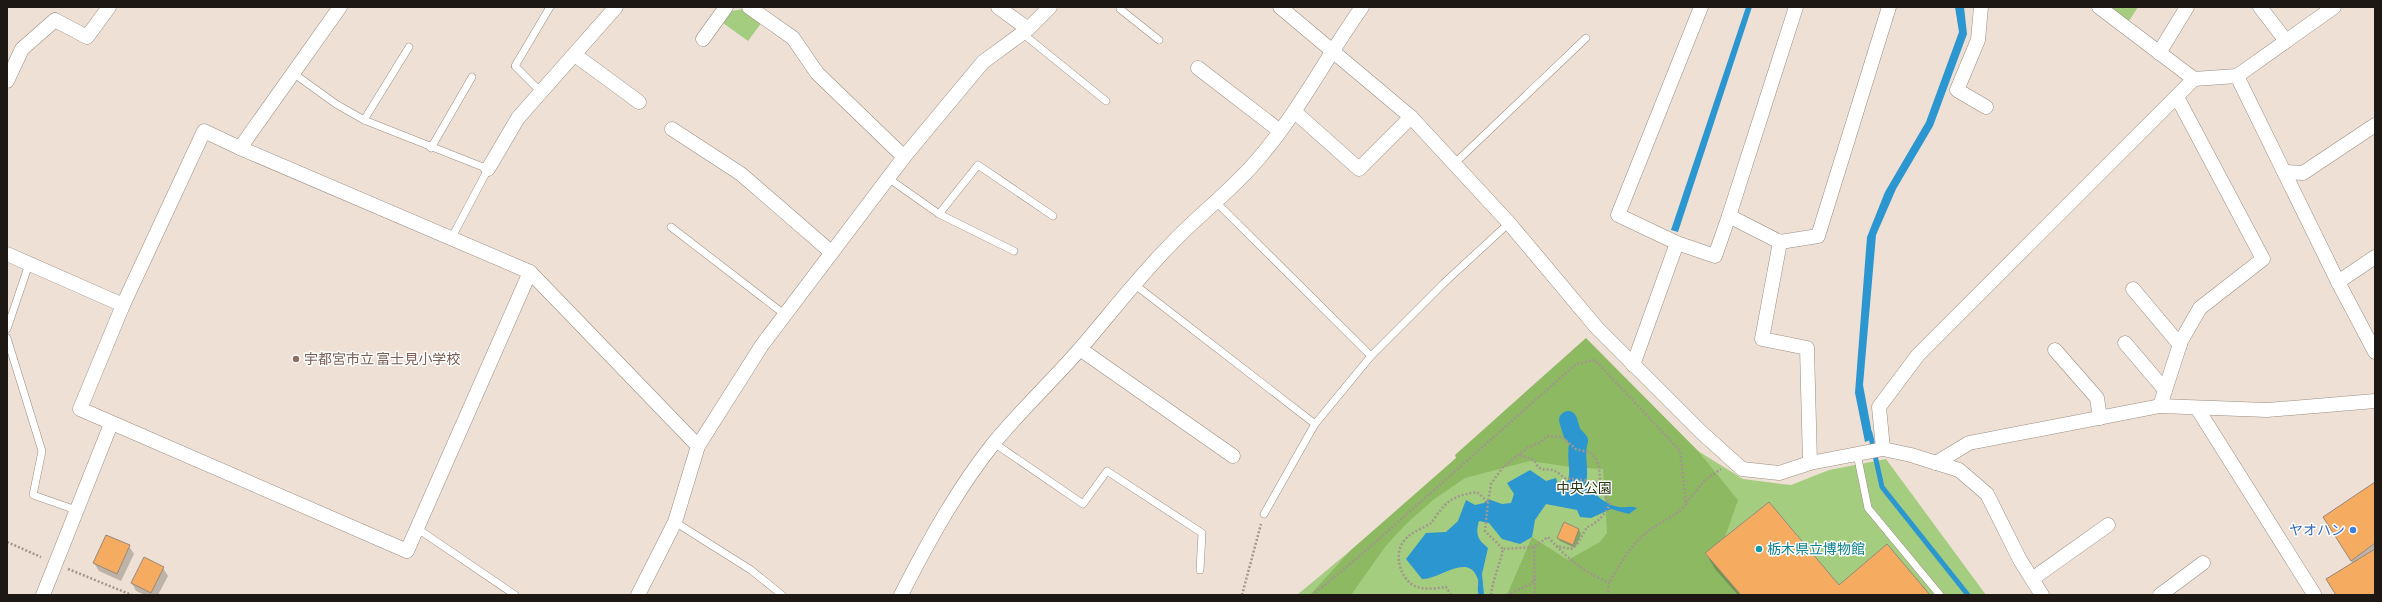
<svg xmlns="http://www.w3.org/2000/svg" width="2382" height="602" viewBox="0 0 2382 602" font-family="'Alegreya Sans','Noto Sans JP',sans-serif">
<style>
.green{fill:#a5cd80}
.forest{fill:#8db962}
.water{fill:#2b96cf}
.shadow{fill:#0003}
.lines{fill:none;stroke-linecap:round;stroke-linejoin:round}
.stream{stroke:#2b96cf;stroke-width:5}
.canal{stroke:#2b96cf;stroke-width:18}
.building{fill:#f5ac61;stroke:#95887c}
.service-casing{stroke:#9a8d82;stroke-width:8}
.minor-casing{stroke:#9a8d82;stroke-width:15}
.path{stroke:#a2978d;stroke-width:2.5;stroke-dasharray:2 2;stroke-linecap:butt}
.service{stroke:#fff;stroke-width:7}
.minor{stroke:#fff;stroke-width:14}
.education-dot{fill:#8d6e63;stroke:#fff;stroke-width:1.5}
.shop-dot{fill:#3f7fe0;stroke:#fff;stroke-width:1.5}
.culture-dot{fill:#0f9aa8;stroke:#fff;stroke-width:1.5}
.labels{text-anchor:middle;stroke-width:3;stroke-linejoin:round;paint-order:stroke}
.education-label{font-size:14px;fill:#785e54;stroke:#fff;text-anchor:start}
.park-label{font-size:14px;fill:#273915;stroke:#fff}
.shop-label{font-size:14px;fill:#366cbe;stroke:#fff;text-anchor:end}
.culture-label{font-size:14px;fill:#0d838f;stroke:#fff;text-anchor:start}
</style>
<rect width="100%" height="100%" fill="#eee0d4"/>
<!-- green -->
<g class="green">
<polygon points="2105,7 2138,7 2127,24"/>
<polygon points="743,9 762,22 748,41 723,23 732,11"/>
<polygon points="1588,341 1698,451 1743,479 1791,485 1829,470 1886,459 1986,595 1297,595 1386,521"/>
</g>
<!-- forest -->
<polygon class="forest" points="1586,338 1698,451 1738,500 1725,537 1705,554 1741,595 1507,595 1532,537 1568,560 1600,542 1607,533 1603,469 1570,467 1530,461 1465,478 1433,500 1404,526 1385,547 1351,595 1310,595 1351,550 1456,458 1455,455"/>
<!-- water -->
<g class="water">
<polygon points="1746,7 1752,7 1678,232 1671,230"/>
<polygon points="1955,7 1964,7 1967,34 1933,126 1896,189 1876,235 1863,385 1873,439 1865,442 1855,393 1867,237 1885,192 1926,122 1959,32"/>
<path d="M1530,470L1546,481L1556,478L1559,487L1573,491L1587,486C1596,495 1606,505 1619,507C1626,508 1630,505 1637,508L1629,514L1611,509L1591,518L1580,517L1577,510L1546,504L1535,520L1532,537L1520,544L1502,539L1489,523L1479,521C1475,535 1478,540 1488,548L1482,574L1484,595H1479C1476,589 1480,582 1477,577C1467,553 1439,580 1422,579L1406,559L1426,533L1446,532L1458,521L1466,500L1475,505L1484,503L1488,499L1502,504L1511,503L1514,494L1507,483Z"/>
</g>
<!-- shadow -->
<g class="shadow">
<polygon points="2375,483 2375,595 2337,595 2353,564 2324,517"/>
<polygon points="1579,530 1581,534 1575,548 1560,541 1558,538"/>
<polygon points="129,546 134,554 121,581 99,571 94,563"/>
<polygon points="1706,554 1839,586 1929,595 1738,595 1715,569"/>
<polygon points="163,568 168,576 158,595 145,595 136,591 132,583"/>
</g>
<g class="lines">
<!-- stream -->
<polyline class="stream" points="1870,433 1882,487 1968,595"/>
<!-- canal -->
<path class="canal" d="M1568,420L1572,433L1579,441C1573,458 1584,473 1573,490"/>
</g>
<!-- building -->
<g class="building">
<polygon points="2375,482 2375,543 2351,561 2323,517"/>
<polygon points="1769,502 1839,585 1887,544 1930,595 1741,595 1705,553"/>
<polygon points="1564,522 1579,529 1573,545 1557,538"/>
<polygon points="106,535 130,545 117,574 93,563"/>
<polygon points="2375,549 2375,595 2336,595 2326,579"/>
<polygon points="144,557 164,567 151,593 131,583"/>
</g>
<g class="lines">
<defs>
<g id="service">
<polyline points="1122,7 1120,9 1159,40"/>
<polyline points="1022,33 1106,101"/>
<polyline points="293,73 336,104 364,120 488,169 451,239"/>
<polyline points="540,91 515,66 550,7"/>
<polyline points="364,120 409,47"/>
<polyline points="431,148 472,77"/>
<polyline points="1455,163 1586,38"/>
<polyline points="888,178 939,214 978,165 1053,216"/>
<polyline points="1217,203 1371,356"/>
<polyline points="939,214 1014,251"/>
<polyline points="671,227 784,314"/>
<polyline points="1134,284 1315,424"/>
<polyline points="7,329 29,264"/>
<polyline points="7,338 42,451 33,495 76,510"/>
<polyline points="994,443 1083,504 1107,471 1202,533 1200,570"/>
<polyline points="1857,454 1868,508 1940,595"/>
<polyline points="1264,514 1315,424 1371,356 1444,283 1509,223"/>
<polyline points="675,522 751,570 782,595"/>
<polyline points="418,529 515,595"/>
</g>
<g id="minor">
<polyline points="749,7 793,38 817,73 904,157"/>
<polyline points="998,7 1028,29"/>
<polyline points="1280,7 1411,117 1509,223 1597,328 1700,431 1742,469 1779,473 1810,463 1883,449 1911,455 1959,470 1987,494 2020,560 2042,595"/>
<polyline points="1796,7 1729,216 1780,242 1762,339 1807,348 1810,463"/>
<polyline points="1981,7 1978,40 1957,90 1986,107"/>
<polyline points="2099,7 2194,79 2237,76 2334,7"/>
<polyline points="2260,7 2286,41"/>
<polyline points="703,39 726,7"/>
<polyline points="2159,53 2187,7"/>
<polyline points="575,55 639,102"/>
<polyline points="1198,68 1280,131"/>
<polyline points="2237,76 2338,282 2375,352"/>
<polyline points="7,81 22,49 55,20 87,37 109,7"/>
<polyline points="1295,112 1359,169 1411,117"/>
<polyline points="672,129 741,174 831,252"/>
<polyline points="488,169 518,118 616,7"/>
<polyline points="2284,172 2303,173 2375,125"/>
<polyline points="1780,242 1818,236 1889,7"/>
<polyline points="1677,243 1715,256 1729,216"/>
<polyline points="7,254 123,305 204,131 240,148 340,7"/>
<polyline points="530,272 698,446"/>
<polyline points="2338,282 2375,257"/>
<polyline points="2133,289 2180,345"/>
<polyline points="123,305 80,409 407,551 530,272 240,148"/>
<polyline points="2125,343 2165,390"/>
<polyline points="1080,349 1233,456"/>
<polyline points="2055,350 2097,398 2100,418"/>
<polyline points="1633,365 1677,243 1618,215 1701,7"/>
<polyline points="2160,406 2181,341 2200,308 2263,259 2177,97"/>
<polyline points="2197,408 2314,594"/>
<polyline points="1883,449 1879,407 1918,355 2194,79"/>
<polyline points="1936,463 1969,443 2160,406 2267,410 2375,401"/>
<polyline points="2032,579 2108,525"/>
<polyline points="43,595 111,424"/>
<polyline points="638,595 675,522 698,446 762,345 904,157 983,62 1028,29 1050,7"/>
<path d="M901,595C928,542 956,491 993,444C1020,411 1052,381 1080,349C1111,313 1140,275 1174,241C1199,215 1228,193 1253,165C1296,117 1325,59 1362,7"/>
<polyline points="2160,595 2203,563"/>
</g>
</defs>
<!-- service casing -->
<use href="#service" class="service-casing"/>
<!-- minor casing -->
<use href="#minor" class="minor-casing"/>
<!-- path -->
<g class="path">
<path d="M1520,455L1534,460C1541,474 1544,467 1555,471C1559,473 1562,476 1566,479C1578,478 1588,482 1600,483"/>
<polyline points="1488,502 1485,531 1503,549"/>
<polyline points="1686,503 1706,479 1721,469"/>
<polyline points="7,542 41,557"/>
<polyline points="1534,547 1535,595"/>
<polyline points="68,569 132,595"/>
<polyline points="1242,595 1261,524"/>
<path d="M1312,595L1354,561L1576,364L1595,360L1680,451L1686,504C1676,517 1659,522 1646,533C1630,546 1620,564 1609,583"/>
<path d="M1451,595L1446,587C1436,588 1423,591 1413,585C1400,577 1394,555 1403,542C1410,532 1422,529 1431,523C1434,520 1437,514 1440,511C1450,497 1461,495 1477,492L1488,502L1491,484L1503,467L1527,448L1541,442L1547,436L1562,437L1576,449L1591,453L1596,459L1599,466L1601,490L1610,504C1605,514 1598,523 1587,527L1578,543L1571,549L1556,546"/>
<path d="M1491,595C1493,578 1500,565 1503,549L1534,547L1548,537C1569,560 1581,570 1609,583L1608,595"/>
<polyline points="1507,595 1531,584 1536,575"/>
</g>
<!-- service -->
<use href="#service" class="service"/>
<!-- minor -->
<use href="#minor" class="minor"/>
</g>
<!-- markers -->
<circle class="education-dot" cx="296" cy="359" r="4"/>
<circle class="shop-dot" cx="2353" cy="530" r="4"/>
<circle class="culture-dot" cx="1759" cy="549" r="4"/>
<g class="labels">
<!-- education labels -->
<g class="education-label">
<text x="304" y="364">宇都宮市立 富士見小学校</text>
</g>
<!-- park labels -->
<g class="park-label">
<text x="1584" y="493">中央公園</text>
</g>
<!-- shop labels -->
<g class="shop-label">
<text x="2345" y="535">ヤオハン</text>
</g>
<!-- culture labels -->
<g class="culture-label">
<text x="1767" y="554">栃木県立博物館</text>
</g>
</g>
<!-- border -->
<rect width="2382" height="602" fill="none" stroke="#1d1813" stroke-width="16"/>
</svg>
